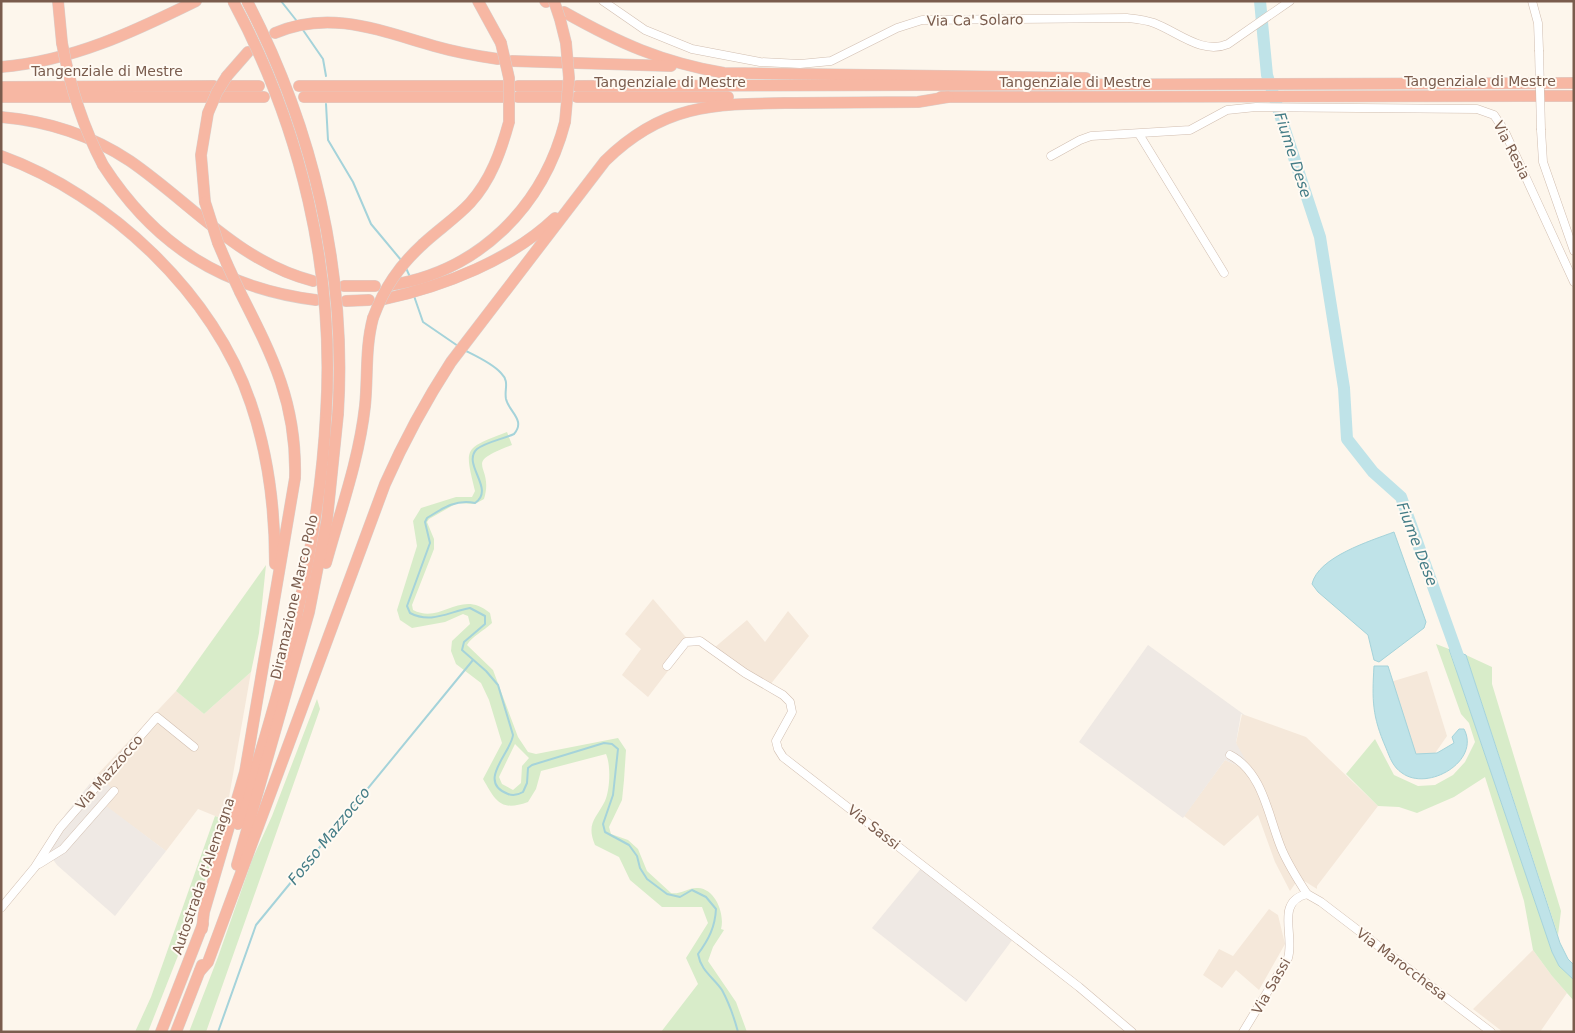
<svg xmlns="http://www.w3.org/2000/svg" width="1575" height="1033" viewBox="0 0 1575 1033" font-family="'DejaVu Sans',sans-serif">
<style>
.residential{fill:#f5e8da}
.industrial{fill:#efe9e4}
.green{fill:#d8ecc9;fill-rule:evenodd}
.water{fill:#bfe3e8;stroke:#a5d3da}
.lines{fill:none;stroke-linecap:round;stroke-linejoin:round}
.stream{stroke:#a5d3da;stroke-width:2}
.river{stroke:#bfe3e8;stroke-width:12}
.minor-casing{stroke:#d1beb0;stroke-width:9}
.highway-casing{stroke:#dad1cd;stroke-width:12}
.minor{stroke:#fff;stroke-width:8}
.highway{stroke:#f7b7a3;stroke-width:11}
.minor-bridge-casing{stroke:#d1beb0;stroke-width:9;stroke-linecap:butt}
.highway-bridge-casing{stroke:#dad1cd;stroke-width:12;stroke-linecap:butt}
.minor-bridge{stroke:#fff;stroke-width:8}
.highway-bridge{stroke:#f7b7a3;stroke-width:11}
.labels{text-anchor:middle;stroke-width:4;stroke-linejoin:round;paint-order:stroke}
.street-label{font-size:14px;fill:#7a5c4d;stroke:#fffaf3}
.water-label{font-size:15px;font-style:italic;fill:#437c86;stroke:#fffaf3}
</style>
<rect width="100%" height="100%" fill="#fdf6ec"/>
<!-- residential -->
<g class="residential">
<polygon points="653,599 690,642 648,697 622,675 641,649 625,634"/>
<polygon points="788,611 809,636 766,690 714,648 747,620 765,642"/>
<polygon points="1427,671 1447,736 1431,759 1412,752 1387,683"/>
<polygon points="251,672 225,820 198,809 166,851 104,805 100,776 96,776 176,691 204,714"/>
<polygon points="1242,714 1306,737 1378,806 1317,886 1317,889 1301,879 1297,881 1290,891 1275,862 1258,815 1224,846 1184,816 1225,760 1245,769 1236,743"/>
<polygon points="1269,909 1278,915 1285,944 1259,990 1236,970 1222,988 1203,975 1219,949 1233,956"/>
<polygon points="1533,950 1552,976 1567,993 1540,1032 1503,1032 1473,1009"/>
</g>
<!-- industrial -->
<g class="industrial">
<polygon points="1148,645 1246,716 1241,714 1236,743 1250,768 1245,769 1225,760 1183,818 1079,742"/>
<polygon points="96,776 100,776 114,791 105,805 166,851 115,916 57,865 49,854 72,812 64,816"/>
<polygon points="923,866 1013,939 966,1002 872,928"/>
</g>
<!-- green -->
<g class="green">
<path d="M507,432L512,445C459,465 495,463 484,499L475,504L457,503L429,519L427,522L434,539V549L412,605L413,610C442,625 460,588 490,613L492,623C484,631 472,636 467,645L493,670L518,737L528,752L536,754L618,738L626,750L624,780L622,800L609,827L611,834L628,840L638,849L647,871L671,893C680,895 689,887 698,888C716,889 725,915 721,929L724,930L713,947L708,961L736,1002L747,1032H661L698,984L686,958L708,923L702,907H662L630,880L619,857L595,845C586,823 596,819 605,801C610,790 611,765 606,754L541,771L536,789L528,802C500,812 496,801 483,779L502,743L489,700L481,683L456,664L451,651L452,641L470,624L468,616L463,614L445,622L412,628L400,620L397,610L417,546L413,521L421,508L456,497H472L475,491C464,446 464,449 507,432ZM515,744L529,758L522,766L521,783L513,790L502,784L499,777Z"/>
<polygon points="266,565 259,633 251,672 204,714 176,691"/>
<polygon points="1436,644 1449,649 1552,952 1559,966 1574,980 1574,1001 1552,976 1533,950 1524,901 1485,777 1454,797 1417,813 1399,807 1378,806 1346,774 1375,739 1394,775 1418,786 1435,785 1453,775 1465,762 1475,742 1469,723 1461,714"/>
<polygon points="1466,655 1492,667 1492,684 1561,911 1558,935"/>
<polygon points="317,699 320,709 206,1032 189,1032 218,957 252,860 272,816"/>
<polygon points="215,816 225,820 224,825 183,943 148,1032 135,1032 151,997"/>
</g>
<!-- water -->
<g class="water">
<path d="M1394,532L1426,622L1424,628L1379,662L1374,660L1368,635L1318,592L1312,584C1318,557 1370,541 1394,532Z"/>
<polygon points="1449,649 1466,655 1560,943 1568,959 1574,965 1574,980 1559,966 1552,952"/>
<path d="M1374,666H1388L1416,754L1437,753L1454,743L1452,737L1459,729H1464C1481,761 1428,792 1402,773C1393,767 1390,758 1386,748C1372,716 1372,700 1374,666Z"/>
</g>
<g class="lines">
<!-- stream -->
<g class="stream">
<polyline points="281,1 296,20"/>
<polyline points="1261,2 1264,1"/>
<polyline points="303,30 323,59 326,76"/>
<polyline points="326,104 328,140 353,182 371,224 401,260"/>
<polyline points="406,268 410,277"/>
<polyline points="414,296 423,322 458,346"/>
<path d="M464,350C476,356 492,363 501,373C510,382 504,389 506,399C509,412 526,420 514,434C503,439 486,442 477,449C461,464 496,489 475,503C456,499 443,508 427,518L425,522L430,543L407,606L410,613C431,624 448,612 470,608L485,616V624L464,642L462,650L486,671L498,685L513,735C511,753 476,782 508,794C513,796 518,795 523,792L527,783L528,768L532,765L604,743L612,744L618,749L613,795L603,824L605,832L629,845L637,856L640,868L647,879L667,894L680,897L692,890L706,897L716,909C715,927 709,939 698,954C701,971 713,977 722,990C729,1003 734,1017 738,1032"/>
<polyline points="218,1032 256,925 473,660"/>
</g>
<!-- river -->
<polyline class="river" points="1260,1 1267,75 1320,237 1344,388 1347,439 1373,472 1401,497 1462,667"/>
<defs>
<g id="minor">
<path d="M603,1L645,30L692,49L760,62L800,64L831,61L897,28L922,20L1127,18C1136,19 1146,20 1154,23C1178,32 1202,55 1228,44L1290,1"/>
<polyline points="1532,1 1538,23 1539,50"/>
<polyline points="1541,130 1543,162 1574,251"/>
<polyline points="1139,134 1224,273"/>
<polyline points="1051,156 1080,140 1091,136 1190,130 1227,110 1256,107 1477,109 1494,115 1504,130 1574,282"/>
<polyline points="667,666 686,642 700,641 745,673 783,695 790,702 792,712 776,741 778,749 783,757 1079,987 1132,1032"/>
<path d="M1230,755C1264,773 1268,817 1282,850C1289,866 1298,880 1307,894"/>
<polyline points="39,864 63,849 114,791"/>
<polyline points="1,908 35,867 60,828 157,717 194,747"/>
<path d="M1243,1032L1288,958C1295,935 1275,902 1307,894L1321,902L1491,1032"/>
</g>
<g id="highway">
<polyline points="58,1 62,43"/>
<polyline points="478,1 501,43"/>
<polyline points="545,1 546,2"/>
<path d="M564,12C619,43 661,62 724,73L1086,78"/>
<polyline points="560,19 566,43"/>
<path d="M275,33C330,9 381,31 434,46C455,52 477,56 498,59"/>
<polyline points="512,61 671,66"/>
<path d="M1,67C72,61 133,32 196,1"/>
<polyline points="227,76 248,52"/>
<polyline points="225,86 259,86"/>
<polyline points="299,86 503,86"/>
<polyline points="518,86 562,86"/>
<polyline points="577,86 1574,83"/>
<polyline points="1,87 214,86"/>
<polyline points="1,97 208,97"/>
<polyline points="219,97 264,97"/>
<polyline points="304,97 504,97"/>
<polyline points="518,97 562,97"/>
<polyline points="577,97 728,97"/>
<polyline points="941,97 1574,96"/>
<path d="M1,117C47,121 91,135 130,161C191,203 239,262 313,281"/>
<path d="M1,156C109,195 215,295 251,404C269,457 275,509 275,564"/>
<path d="M103,165C154,244 221,288 316,300"/>
<polyline points="205,202 201,155 208,113"/>
<polyline points="218,243 227,264"/>
<path d="M423,244C438,230 456,218 470,203C491,180 501,151 509,122"/>
<path d="M391,285C479,271 543,207 565,122"/>
<polyline points="344,286 375,286"/>
<path d="M385,299C444,286 511,260 555,218"/>
<polyline points="346,301 369,300"/>
<path d="M326,563C340,512 359,460 365,406C368,377 365,348 373,318"/>
<path d="M238,824C281,692 319,553 326,413"/>
<polyline points="237,865 309,612 327,520 338,414"/>
<path d="M202,929L204,912L245,772L295,478C297,404 273,357 240,292"/>
<path d="M200,971L208,962L385,484C404,441 425,402 451,362L605,161C665,102 717,104 795,103C836,103 877,102 918,102L948,97"/>
<polyline points="161,1032 203,924"/>
<polyline points="176,1032 202,965"/>
</g>
</defs>
<!-- minor casing -->
<use href="#minor" class="minor-casing"/>
<!-- highway casing -->
<use href="#highway" class="highway-casing"/>
<!-- minor -->
<use href="#minor" class="minor"/>
<!-- highway -->
<use href="#highway" class="highway"/>
<defs>
<polyline id="minor-bridge" points="1539,50 1541,130"/>
<g id="highway-bridge">
<path d="M233,1C301,127 335,271 326,413"/>
<path d="M247,1C313,128 347,271 338,414"/>
<polyline points="554,1 560,19"/>
<path d="M62,43C70,87 82,125 103,165"/>
<polyline points="501,43 509,78 509,122"/>
<polyline points="208,113 217,92 227,76"/>
<polyline points="565,122 569,78 566,43"/>
<polyline points="205,202 218,243"/>
<polyline points="227,264 240,292"/>
<path d="M373,318C384,288 399,266 423,244"/>
</g>
</defs>
<!-- minor-bridge casing -->
<use href="#minor-bridge" class="minor-bridge-casing"/>
<!-- highway-bridge casing -->
<use href="#highway-bridge" class="highway-bridge-casing"/>
<!-- minor-bridge -->
<use href="#minor-bridge" class="minor-bridge"/>
<!-- highway-bridge -->
<use href="#highway-bridge" class="highway-bridge"/>
</g>
<g class="labels">
<!-- street labels -->
<g class="street-label">
<text transform="translate(975 20) rotate(-1)" y="5">Via Ca' Solaro</text>
<text x="107" y="76">Tangenziale di Mestre</text>
<text x="1480" y="86">Tangenziale di Mestre</text>
<text x="670" y="87">Tangenziale di Mestre</text>
<text x="1075" y="87">Tangenziale di Mestre</text>
<text transform="translate(1512 150) rotate(63)" y="5">Via Resia</text>
<text transform="translate(294 597) rotate(-77)" y="5">Diramazione Marco Polo</text>
<text transform="translate(109 772) rotate(-49)" y="5">Via Mazzocco</text>
<text transform="translate(874 827) rotate(38)" y="5">Via Sassi</text>
<text transform="translate(203 876) rotate(-71)" y="5">Autostrada d'Alemagna</text>
<text transform="translate(1402 964) rotate(37)" y="5">Via Marocchesa</text>
<text transform="translate(1271 986) rotate(-60)" y="5">Via Sassi</text>
</g>
<!-- water labels -->
<g class="water-label">
<text transform="translate(1293 155) rotate(72)" y="5">Fiume Dese</text>
<text transform="translate(1417 544) rotate(69)" y="5">Fiume Dese</text>
<text transform="translate(329 836) rotate(-51)" y="5">Fosso Mazzocco</text>
</g>
</g>
<!-- border -->
<rect width="1575" height="1033" fill="none" stroke="#7a5c4d" stroke-width="5"/>
</svg>
